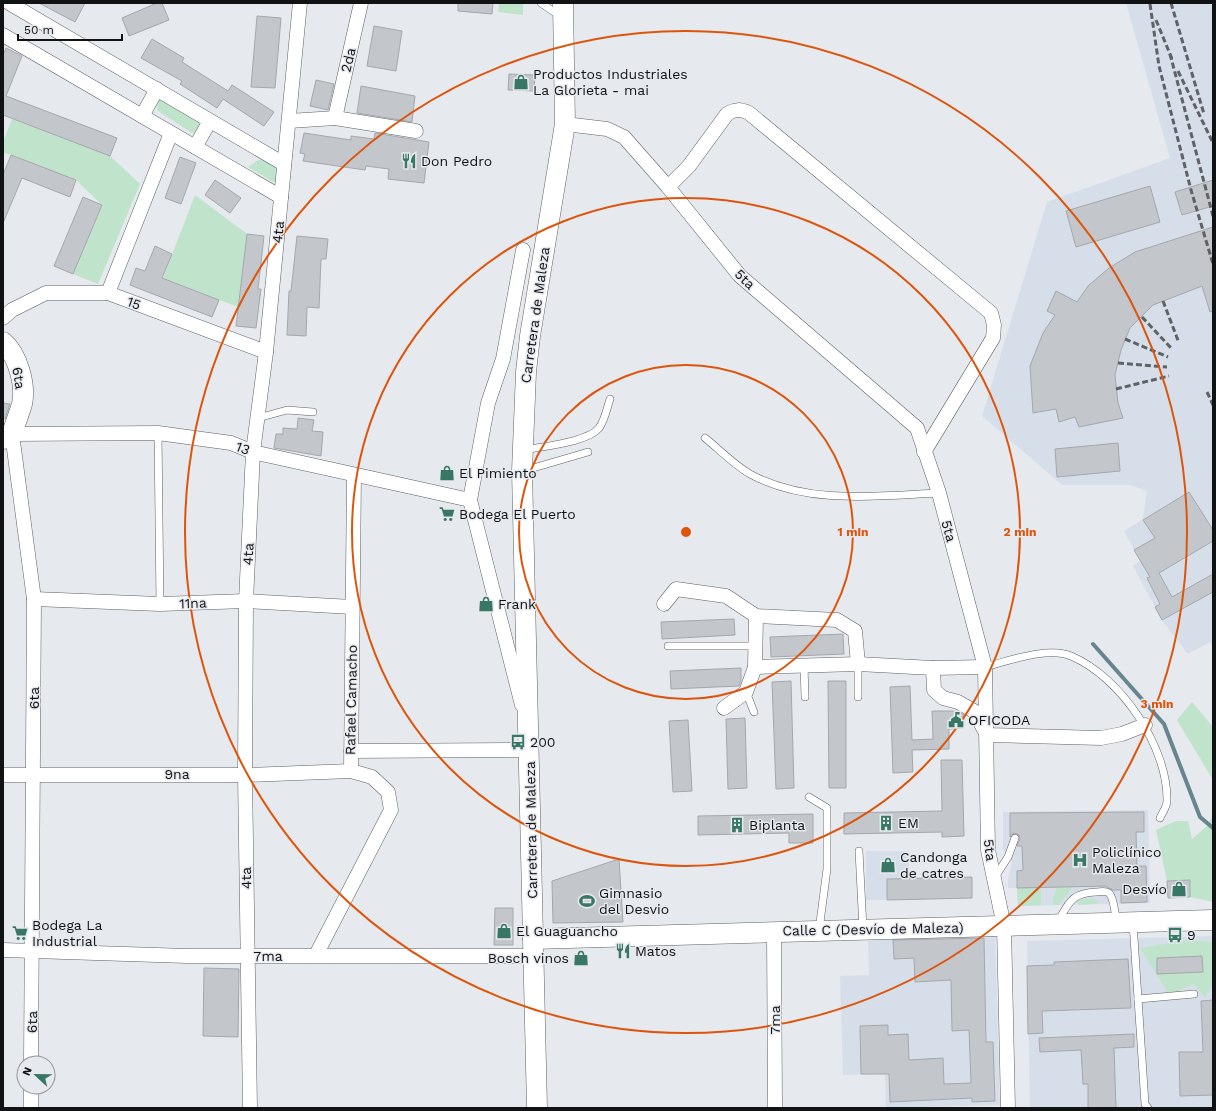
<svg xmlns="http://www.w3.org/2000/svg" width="1216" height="1111" viewBox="0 0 1216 1111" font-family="'Work Sans',sans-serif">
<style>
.built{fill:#d6dfe9}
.green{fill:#c0e4cb}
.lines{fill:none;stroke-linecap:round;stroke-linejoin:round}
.stream{stroke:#66858f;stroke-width:4}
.building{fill:#c3c7cb;stroke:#a4a7ab}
.lane-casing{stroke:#5c6063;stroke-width:8}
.street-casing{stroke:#5c6063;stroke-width:15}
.secondary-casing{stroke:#5c6063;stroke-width:21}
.lane{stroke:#fff;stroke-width:7}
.street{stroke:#fff;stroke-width:14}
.secondary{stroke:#fff;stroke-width:20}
.rail{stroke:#5f6164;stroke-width:3;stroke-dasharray:6 3;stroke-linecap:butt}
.ring{fill:none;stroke:#dd550c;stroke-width:2}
.labels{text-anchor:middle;stroke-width:3;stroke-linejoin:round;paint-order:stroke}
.street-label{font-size:14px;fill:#111214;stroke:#e6e9ee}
.poi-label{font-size:14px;fill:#111214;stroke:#e6e9ee;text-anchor:start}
.centre{fill:#dd550c;stroke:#e6e9ee;stroke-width:2}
.ring-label{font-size:12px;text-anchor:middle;font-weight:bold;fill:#dd550c;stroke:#e6e9ee;stroke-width:3;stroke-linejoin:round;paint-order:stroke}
</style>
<rect width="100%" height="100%" fill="#e6e9ee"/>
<!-- built -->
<g class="built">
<polygon points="1126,3 1213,3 1213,646 1210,642 1188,654 1162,620 1133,566 1140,561 1124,531 1143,519 1147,491 1130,485 1062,485 982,416 1047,202 1170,158"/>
<polygon points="1148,810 1150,903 1018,906 1017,888 1008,888 1008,880 1012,863 1003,850 1003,812"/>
<polygon points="866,851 909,851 909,878 887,879 887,900 866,900"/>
<polygon points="995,935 1000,1105 886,1108 885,1074 843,1075 840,976 869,975 868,939"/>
<polygon points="1213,936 1213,1108 1030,1108 1027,941"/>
</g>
<!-- green -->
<g class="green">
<polygon points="499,3 523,3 523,15 498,12"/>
<polygon points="160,98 202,123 197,131 192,133 158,111 157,105"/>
<polygon points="12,119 110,156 140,184 98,284 73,274 102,205 76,180 3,152 3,142"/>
<path d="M258,160C266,159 274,165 278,171L275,183L248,167Z"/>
<polygon points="195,195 247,234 238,307 163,278"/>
<polygon points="1192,702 1213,727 1213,780 1177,720"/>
<polygon points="1213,815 1213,902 1190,897 1189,880 1167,881 1156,830 1176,821 1188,821 1192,839 1206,827"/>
<polygon points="1041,887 1041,905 1018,906 1017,888"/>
<polygon points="1057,887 1073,887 1059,905 1053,905 1053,898"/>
<polygon points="1079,899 1096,899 1098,902 1096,904 1079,905 1077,902"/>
<polygon points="1187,940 1213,942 1213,984 1205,998 1194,984 1169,995 1140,948"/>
</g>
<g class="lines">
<!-- stream -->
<polyline class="stream" points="1093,644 1164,724 1200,817 1213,828"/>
</g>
<!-- building -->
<g class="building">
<polygon points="39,3 85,3 75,22"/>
<polygon points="157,3 162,3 169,20 129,36 122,18"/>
<polygon points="458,3 493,3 492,14 458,11"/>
<polygon points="257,16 281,18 275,88 251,87"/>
<polygon points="374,26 402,31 396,71 367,66"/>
<polygon points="152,39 184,58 182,62 228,91 232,85 274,112 264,126 223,99 217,108 180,84 182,81 141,58"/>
<polygon points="6,48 22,56 6,96 117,138 110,156 3,115 3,55"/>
<polygon points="509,74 535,75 534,91 508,90"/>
<polygon points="316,80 334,84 328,110 310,106"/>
<polygon points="361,86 415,96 412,122 357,113"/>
<polygon points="304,133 351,140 351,136 374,139 375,133 429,142 424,183 388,179 389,169 366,166 365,170 303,161 305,154 300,153"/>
<polygon points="11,155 76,180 70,197 22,178 3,223 3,175"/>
<polygon points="180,157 196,163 181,204 165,198"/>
<polygon points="215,180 241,198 230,213 205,195"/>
<polygon points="1213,180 1213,206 1182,215 1175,192"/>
<polygon points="1150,186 1160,222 1076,247 1066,211"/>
<polygon points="83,197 102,205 73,274 54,266"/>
<polygon points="1213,227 1213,311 1210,312 1202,286 1153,305 1130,328 1121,350 1115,375 1118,403 1123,418 1079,427 1075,417 1059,422 1056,409 1033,413 1030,366 1043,333 1055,315 1047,311 1056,291 1077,302 1088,286 1109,268 1135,252"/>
<polygon points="247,234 264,236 258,289 261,289 256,328 236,326"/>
<polygon points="297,236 328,239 326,259 321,259 319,308 307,307 306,336 287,335 289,291 291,291"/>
<polygon points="155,246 172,254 162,278 219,300 212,317 130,285 136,268 145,271"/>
<polygon points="3,403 10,404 5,419 3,418"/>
<polygon points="298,418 314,420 312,431 323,432 321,456 274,448 276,434 283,434 283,428 297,429"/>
<polygon points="1118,443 1120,471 1057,477 1055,449"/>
<polygon points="1189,492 1213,530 1213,541 1159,573 1172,597 1213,574 1213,592 1162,620 1155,607 1160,604 1147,578 1150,577 1134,550 1155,538 1143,520"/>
<polygon points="734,619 735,635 662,639 661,622"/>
<polygon points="843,634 844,654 771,657 770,637"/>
<polygon points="741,668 741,680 739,686 671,689 670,671"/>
<polygon points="791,681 794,788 776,789 772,682"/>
<polygon points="828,681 846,681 846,788 829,788"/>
<polygon points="910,686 912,740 933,739 932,711 956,711 964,715 964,728 949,729 949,749 912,750 913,772 893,773 890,687"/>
<polygon points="745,718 747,788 728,789 726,719"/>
<polygon points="688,720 692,791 673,792 669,721"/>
<polygon points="941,760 962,760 964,836 942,837 942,832 844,834 844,813 942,811"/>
<polygon points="1144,812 1144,832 1136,832 1137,866 1146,866 1147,902 1121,903 1121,890 1113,890 1105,886 1017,888 1017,871 1023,870 1022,846 1017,846 1020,839 1019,835 1014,833 1010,837 1010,813"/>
<polygon points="813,814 813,843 789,843 789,833 698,835 698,816"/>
<polygon points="619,859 623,922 553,923 552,881"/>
<polygon points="972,877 972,898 887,900 887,879"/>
<polygon points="1190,880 1190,897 1168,898 1167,881"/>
<polygon points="495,908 513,908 513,945 494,945"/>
<polygon points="984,938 986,1042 993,1042 995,1101 972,1102 972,1098 890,1102 889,1074 861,1074 860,1026 888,1025 888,1035 908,1034 909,1060 943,1058 944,1084 971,1083 969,1030 952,1031 951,980 915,982 914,958 894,959 893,940"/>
<polygon points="1202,956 1203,972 1157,974 1157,958"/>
<polygon points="1128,959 1131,1008 1042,1011 1043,1033 1028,1034 1027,966 1054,965 1054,962"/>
<polygon points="204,968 239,969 238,1037 203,1036"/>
<polygon points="1213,1000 1213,1095 1180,1096 1179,1052 1203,1052 1201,1001"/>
<polygon points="1134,1034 1134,1047 1114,1048 1116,1108 1088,1108 1088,1084 1083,1084 1081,1050 1040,1052 1039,1038"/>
</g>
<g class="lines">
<defs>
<g id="lane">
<polyline points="541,3 560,16"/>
<polyline points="258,418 287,410 313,412"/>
<polyline points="158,433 160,604"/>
<path d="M705,438C719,449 734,465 750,474C807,505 877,496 939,493"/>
<path d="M525,450C544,446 588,442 599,428C605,420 607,408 610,399"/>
<polyline points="523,471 588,452"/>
<polyline points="668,646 756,646"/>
<polyline points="858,664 858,697"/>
<polyline points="804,665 805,697"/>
<path d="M985,667C1008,661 1049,646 1071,656C1121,677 1168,747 1167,801C1167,807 1162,813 1160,818"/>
<polyline points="746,692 754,712"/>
<polyline points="809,797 827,808 827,869 819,930"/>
<polyline points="859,851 863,929"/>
<polyline points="995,877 1008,857 1015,838"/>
<path d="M1057,923C1069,903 1071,893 1096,892C1100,892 1105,890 1109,893C1114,898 1115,913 1116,920"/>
<polyline points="1133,923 1145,1104 1148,1108"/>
<polyline points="1138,999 1194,994"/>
</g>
<g id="street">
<polyline points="9,3 284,164"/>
<polyline points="3,35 281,197"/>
<polyline points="142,116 157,89"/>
<polyline points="335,118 361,3"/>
<polyline points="289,121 335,118 416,131"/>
<polyline points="565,124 607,129 624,137 668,187 740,276 917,428 939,493 985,667 988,850 1004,926 1008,1108"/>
<polyline points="195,147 210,121"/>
<path d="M668,187L689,166L727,114C735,109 740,109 749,113L991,313L994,325L993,338L924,452"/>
<polyline points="108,293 171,133"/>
<polyline points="3,318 12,310 46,293 108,293 266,352"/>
<polyline points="34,599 160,604 246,601 352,607"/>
<polyline points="664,604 676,589 726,596 756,616 837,620 855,631 858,664"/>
<polyline points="755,667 858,664 933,668 985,667"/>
<polyline points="933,668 934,690 943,698 958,702 974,711 987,735 1101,738 1122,734 1145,725"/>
<polyline points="522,705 470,500 488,403 503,359 523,250"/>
<polyline points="724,708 746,692 755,667 756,616"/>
<polyline points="351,751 530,750"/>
<polyline points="351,771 354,475"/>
<polyline points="3,775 245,775 351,771 372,777 388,792 391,810 316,955"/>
<polyline points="774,932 775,1108"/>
<polyline points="3,950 187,956 533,956"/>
<polyline points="31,1063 34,599 12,434 158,433 231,443 253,452 470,500"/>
<polyline points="31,1108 31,1087"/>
<polyline points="250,1108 245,775 246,601 253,452 266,352 300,3"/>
</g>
<g id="secondary">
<path d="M3,342C18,355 26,385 22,404C19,414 15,424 12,434L3,439"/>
<polyline points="533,939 1213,920"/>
<polyline points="537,1108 522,471 526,372 530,336 565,124 563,3"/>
</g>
</defs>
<!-- lane casing -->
<use href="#lane" class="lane-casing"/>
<!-- street casing -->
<use href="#street" class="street-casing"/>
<!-- secondary casing -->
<use href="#secondary" class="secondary-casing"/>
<!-- lane -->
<use href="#lane" class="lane"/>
<!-- street -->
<use href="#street" class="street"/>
<!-- secondary -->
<use href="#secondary" class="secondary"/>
<!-- rail -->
<g class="rail">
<polyline points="1171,3 1204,114"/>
<polyline points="1150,4 1159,66 1191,190 1213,264"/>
<polyline points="1156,20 1172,59"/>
<polyline points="1170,54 1213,216"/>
<polyline points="1178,71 1213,143"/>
<polyline points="1163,301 1179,343"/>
<polyline points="1142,317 1172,349"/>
<polyline points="1125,339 1168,357"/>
<polyline points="1118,363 1167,367"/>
<polyline points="1116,389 1169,376"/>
<polyline points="1207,392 1213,405"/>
</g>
</g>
<!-- distance rings -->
<g class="ring">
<circle cx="686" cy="532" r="167"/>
<circle cx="686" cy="532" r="334"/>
<circle cx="686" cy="532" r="501"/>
</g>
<!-- icons -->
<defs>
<symbol id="shop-bare" viewBox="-9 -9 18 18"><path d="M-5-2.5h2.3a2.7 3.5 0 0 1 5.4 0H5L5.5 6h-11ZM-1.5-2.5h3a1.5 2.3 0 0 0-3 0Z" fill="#387764" stroke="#e6e9ee" stroke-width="2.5" paint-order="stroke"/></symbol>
<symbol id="restaurant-bare" viewBox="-9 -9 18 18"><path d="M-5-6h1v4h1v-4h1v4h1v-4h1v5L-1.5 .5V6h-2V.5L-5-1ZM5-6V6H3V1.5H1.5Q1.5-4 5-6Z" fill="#387764" stroke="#e6e9ee" stroke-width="2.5" paint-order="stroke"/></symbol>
<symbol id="supermarket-bare" viewBox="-9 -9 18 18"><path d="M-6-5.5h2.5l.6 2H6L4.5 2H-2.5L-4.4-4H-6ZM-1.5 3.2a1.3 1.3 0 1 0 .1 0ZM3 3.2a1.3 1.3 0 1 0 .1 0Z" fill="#387764" stroke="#e6e9ee" stroke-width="2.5" paint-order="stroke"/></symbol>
<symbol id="civic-bare" viewBox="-9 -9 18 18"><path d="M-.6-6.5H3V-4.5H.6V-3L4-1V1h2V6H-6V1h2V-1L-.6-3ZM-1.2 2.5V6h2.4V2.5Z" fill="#387764" stroke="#e6e9ee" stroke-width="2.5" paint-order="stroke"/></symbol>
<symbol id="bus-bare" viewBox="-9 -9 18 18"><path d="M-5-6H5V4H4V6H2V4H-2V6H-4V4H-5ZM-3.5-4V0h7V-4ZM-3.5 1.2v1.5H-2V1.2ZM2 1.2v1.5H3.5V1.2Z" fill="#387764" stroke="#e6e9ee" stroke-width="2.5" paint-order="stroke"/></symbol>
<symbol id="building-bare" viewBox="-9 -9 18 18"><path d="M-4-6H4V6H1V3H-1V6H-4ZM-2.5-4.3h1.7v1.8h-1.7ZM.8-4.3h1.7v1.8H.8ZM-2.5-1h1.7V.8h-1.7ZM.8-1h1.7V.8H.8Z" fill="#387764" stroke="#e6e9ee" stroke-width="2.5" paint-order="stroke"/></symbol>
<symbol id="hospital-bare" viewBox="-9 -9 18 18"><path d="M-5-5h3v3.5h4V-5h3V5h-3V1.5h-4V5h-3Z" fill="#387764" stroke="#e6e9ee" stroke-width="2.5" paint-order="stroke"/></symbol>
<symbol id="stadium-bare" viewBox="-9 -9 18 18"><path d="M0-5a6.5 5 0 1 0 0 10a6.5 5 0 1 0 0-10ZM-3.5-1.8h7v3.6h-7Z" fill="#387764" stroke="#e6e9ee" stroke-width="2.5" paint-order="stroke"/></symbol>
</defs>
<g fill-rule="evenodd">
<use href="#shop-bare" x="510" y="71" width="22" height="22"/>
<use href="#restaurant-bare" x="398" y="150" width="22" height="22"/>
<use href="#shop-bare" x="436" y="462" width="22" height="22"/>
<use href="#supermarket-bare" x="436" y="503" width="22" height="22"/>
<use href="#shop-bare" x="475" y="593" width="22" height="22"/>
<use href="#civic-bare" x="945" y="709" width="22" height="22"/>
<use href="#bus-bare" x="507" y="731" width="22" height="22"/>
<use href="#building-bare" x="875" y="812" width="22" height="22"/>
<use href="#building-bare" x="726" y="814" width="22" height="22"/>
<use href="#hospital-bare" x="1069" y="849" width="22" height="22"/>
<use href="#shop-bare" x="877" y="854" width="22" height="22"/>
<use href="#shop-bare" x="1168" y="878" width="22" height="22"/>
<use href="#stadium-bare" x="576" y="890" width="22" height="22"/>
<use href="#shop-bare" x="493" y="920" width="22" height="22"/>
<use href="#supermarket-bare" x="9" y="922" width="22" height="22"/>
<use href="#bus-bare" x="1164" y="924" width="22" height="22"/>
<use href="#restaurant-bare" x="612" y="940" width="22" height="22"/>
<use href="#shop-bare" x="570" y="947" width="22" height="22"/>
</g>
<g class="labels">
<!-- street labels -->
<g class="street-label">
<text transform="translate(348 60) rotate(-77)" y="5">2da</text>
<text transform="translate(278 232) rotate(-84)" y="5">4ta</text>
<text transform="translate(745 279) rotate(44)" y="5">5ta</text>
<text transform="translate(134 303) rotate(20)" y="5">15</text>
<text transform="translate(535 315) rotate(-82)" y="5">Carretera de Maleza</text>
<text transform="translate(19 378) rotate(81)" y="5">6ta</text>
<text transform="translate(243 448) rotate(21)" y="5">13</text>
<text transform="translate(949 531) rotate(75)" y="5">5ta</text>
<text transform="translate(248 554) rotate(-87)" y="5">4ta</text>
<text transform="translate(193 603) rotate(-2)" y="5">11na</text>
<text transform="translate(34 698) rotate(-90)" y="5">6ta</text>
<text transform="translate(351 700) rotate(-89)" y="5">Rafael Camacho</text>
<text x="177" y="779">9na</text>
<text transform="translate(531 830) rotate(-91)" y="5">Carretera de Maleza</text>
<text transform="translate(990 850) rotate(83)" y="5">5ta</text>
<text transform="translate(246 878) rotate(-91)" y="5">4ta</text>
<text transform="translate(873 929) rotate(-1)" y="5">Calle C (Desvío de Maleza)</text>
<text transform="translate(268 956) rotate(-1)" y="5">7ma</text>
<text transform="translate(775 1020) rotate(-90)" y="5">7ma</text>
<text transform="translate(32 1022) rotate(-89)" y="5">6ta</text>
</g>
<!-- poi labels -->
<g class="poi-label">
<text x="533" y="79">Productos Industriales<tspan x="533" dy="16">La Glorieta - mai</tspan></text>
<text x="421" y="166">Don Pedro</text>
<text x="459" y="478">El Pimiento</text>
<text x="459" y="519">Bodega El Puerto</text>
<text x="498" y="609">Frank</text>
<text x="968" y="725">OFICODA</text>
<text x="530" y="747">200</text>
<text x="898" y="828">EM</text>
<text x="749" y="830">Biplanta</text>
<text x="1092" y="857">Policlínico<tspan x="1092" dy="16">Maleza</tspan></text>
<text x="900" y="862">Candonga<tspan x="900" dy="16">de catres</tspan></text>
<text x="1167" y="894" text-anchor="end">Desvío</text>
<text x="599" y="898">Gimnasio<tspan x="599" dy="16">del Desvio</tspan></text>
<text x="32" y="930">Bodega La<tspan x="32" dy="16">Industrial</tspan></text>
<text x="516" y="936">El Guaguancho</text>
<text x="1187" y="940">9</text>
<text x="635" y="956">Matos</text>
<text x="569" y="963" text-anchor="end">Bosch vinos</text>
</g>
</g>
<circle cx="686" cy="532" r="6" class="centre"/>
<g class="ring-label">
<text x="853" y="536">1 min</text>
<text x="1020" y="536">2 min</text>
<text x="1157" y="708">3 min</text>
</g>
<!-- border -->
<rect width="1216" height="1111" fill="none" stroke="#111214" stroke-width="8"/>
<!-- north arrow -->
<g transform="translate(36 1075) rotate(292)"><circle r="19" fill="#e6e9ee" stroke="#919397"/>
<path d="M0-3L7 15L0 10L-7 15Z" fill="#387764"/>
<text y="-6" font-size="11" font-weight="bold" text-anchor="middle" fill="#111214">N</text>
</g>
<!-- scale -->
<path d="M18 34v6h104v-6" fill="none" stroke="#111214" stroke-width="2"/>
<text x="24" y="34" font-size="12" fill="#111214" stroke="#e6e9ee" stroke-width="3" paint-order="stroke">50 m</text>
</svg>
